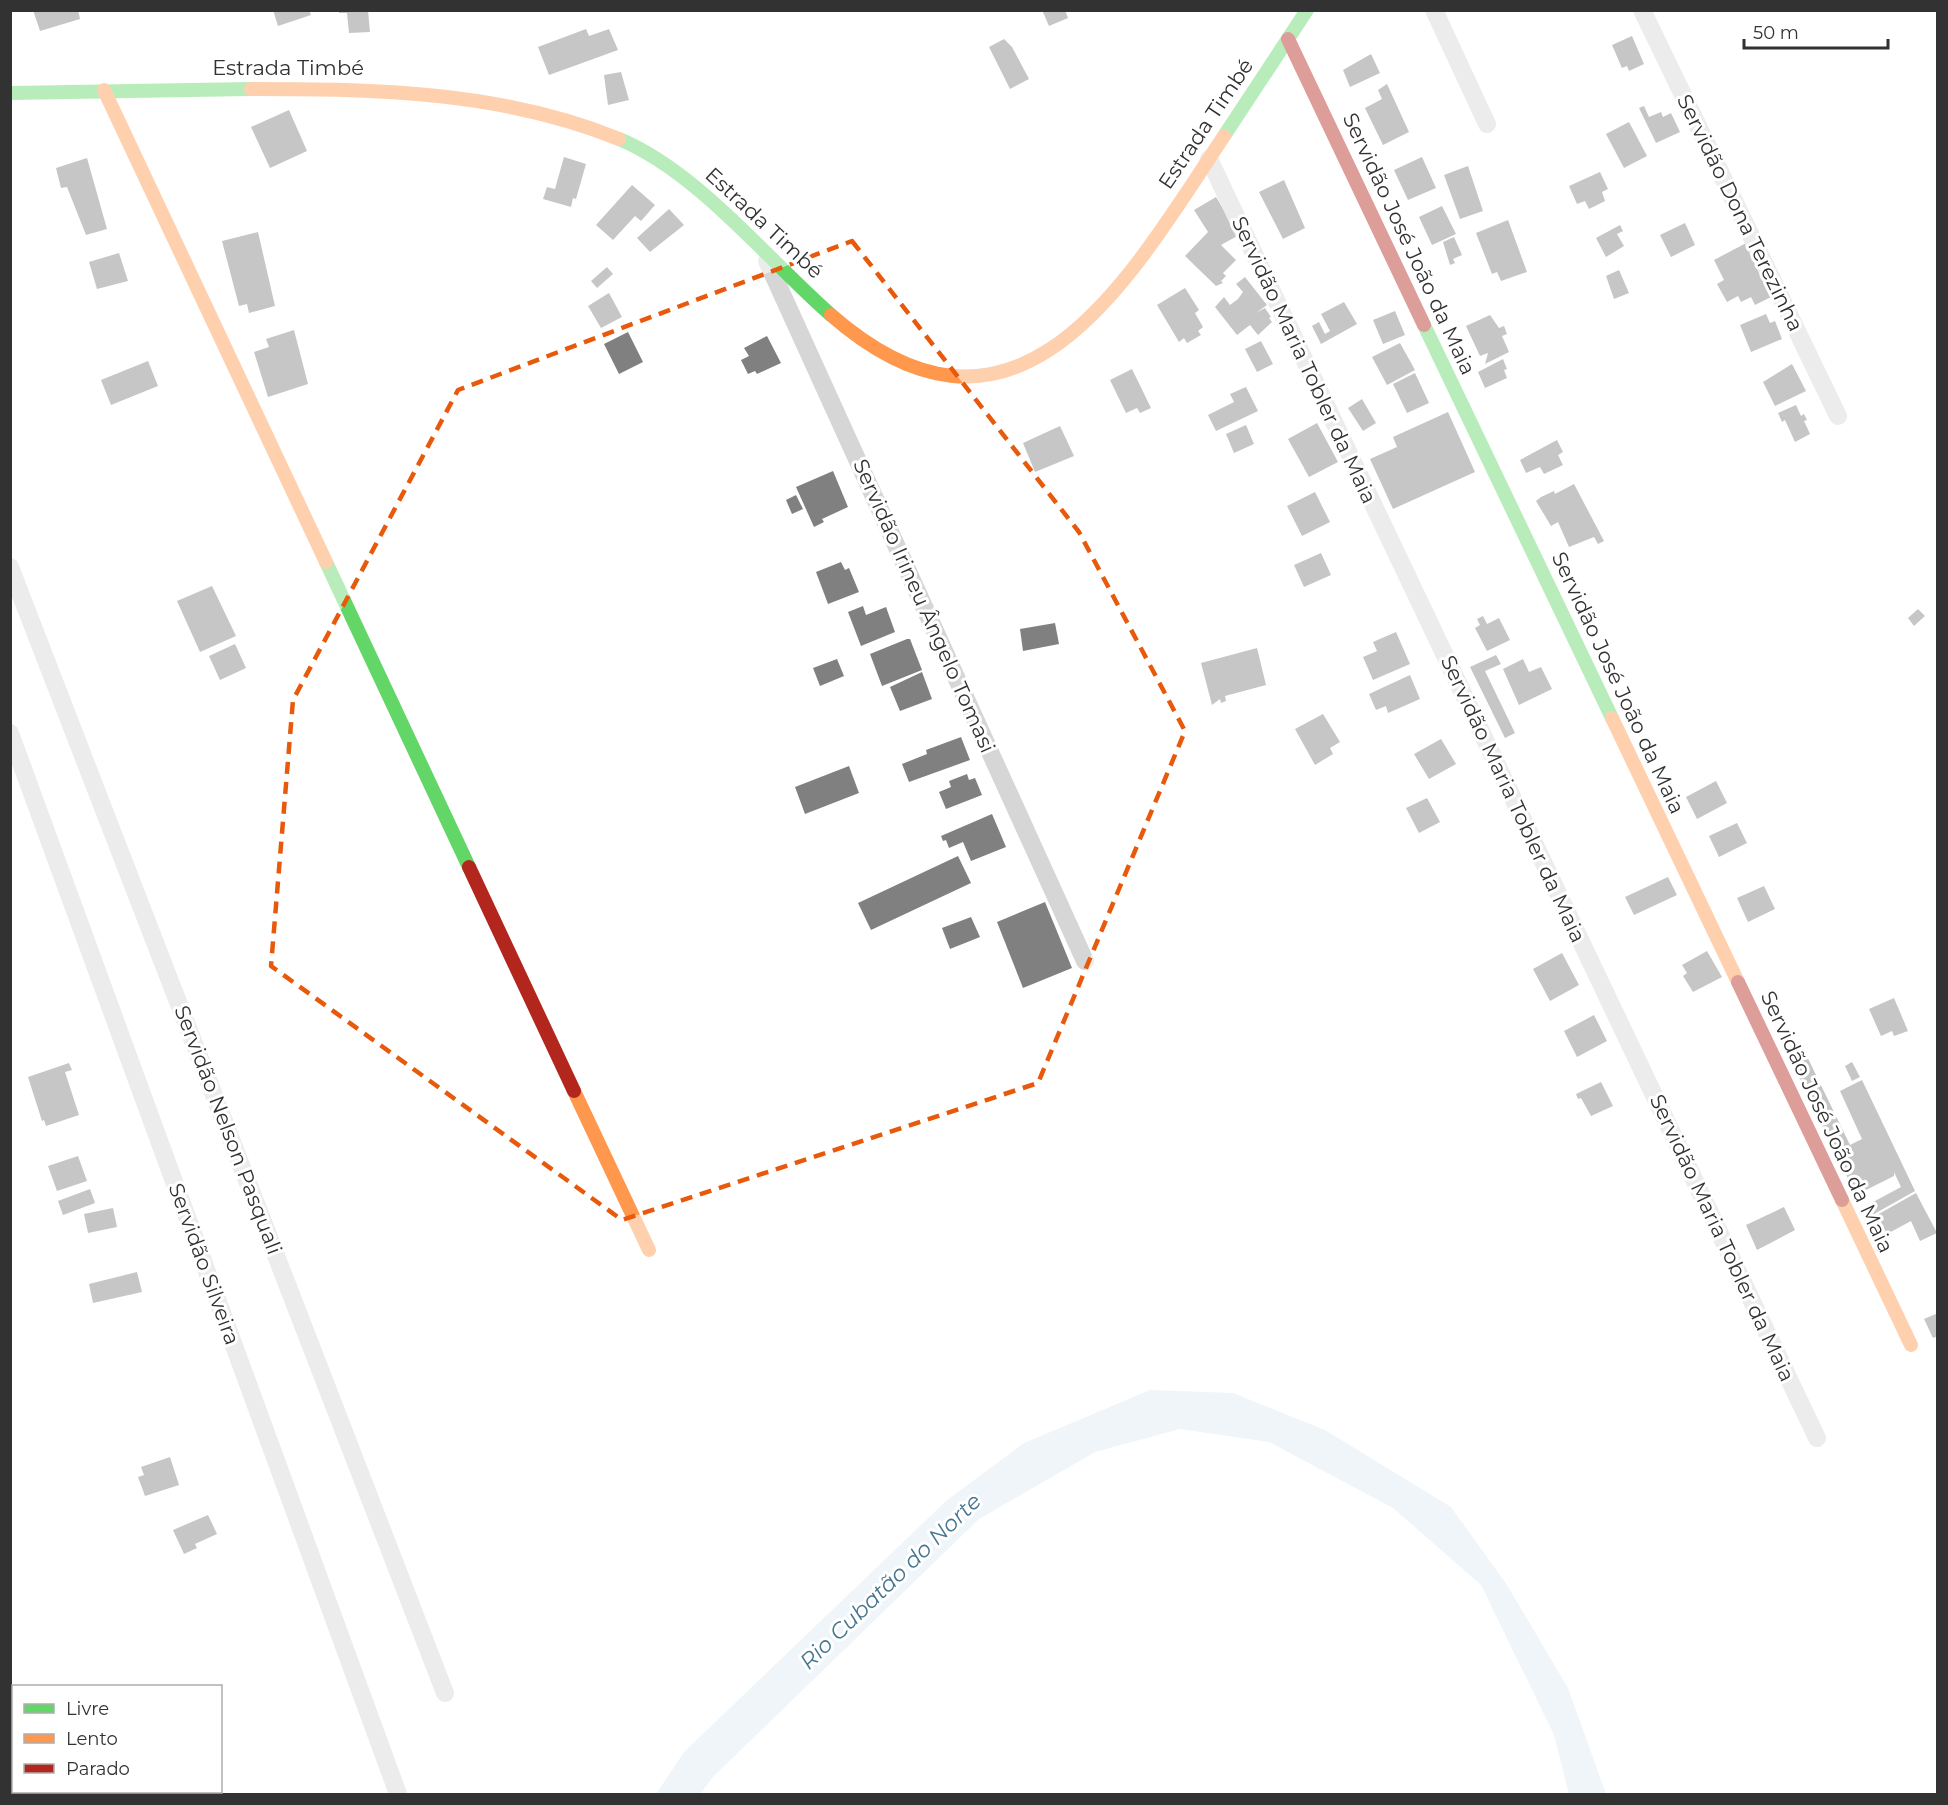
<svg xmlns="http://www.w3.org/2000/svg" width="1948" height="1805" viewBox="0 0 1948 1805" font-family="Montserrat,sans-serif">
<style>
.water{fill:#dce9f0}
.building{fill:#808080}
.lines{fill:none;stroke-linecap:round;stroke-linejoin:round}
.street{stroke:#d6d6d6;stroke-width:18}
.fast{stroke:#63d668;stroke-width:14}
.slow{stroke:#ff974d;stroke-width:14}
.jam{stroke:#b3261e;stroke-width:14}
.marked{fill:none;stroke:#e8590c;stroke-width:4.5;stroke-dasharray:12 8;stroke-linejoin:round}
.labels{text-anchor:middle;stroke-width:6;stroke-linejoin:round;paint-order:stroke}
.street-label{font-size:21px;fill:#323232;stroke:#fff}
.water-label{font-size:22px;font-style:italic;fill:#45758f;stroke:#fff}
</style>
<rect width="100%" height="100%" fill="#fff"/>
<!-- water -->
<polygon class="water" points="1150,1390 1233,1393 1325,1430 1451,1507 1507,1585 1568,1688 1606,1794 1569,1794 1554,1735 1481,1585 1393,1508 1269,1442 1180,1429 1095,1452 979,1519 714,1776 700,1794 656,1794 684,1752 946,1501 1024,1443"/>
<!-- building -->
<g class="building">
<polygon points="33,10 78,10 80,19 40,31"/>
<polygon points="273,10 309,10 311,15 278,26"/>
<polygon points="339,10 368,10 370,32 349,33 347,13 339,13"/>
<polygon points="1042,10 1065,10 1068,18 1049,26"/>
<polygon points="586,29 589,36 609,29 618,50 549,75 538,47"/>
<polygon points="1632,36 1644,64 1629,71 1627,66 1622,68 1612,45"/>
<polygon points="1004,39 1012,47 1029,79 1010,89 989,47"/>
<polygon points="1371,54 1380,73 1350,87 1343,70"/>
<polygon points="621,72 629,100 608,105 604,75"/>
<polygon points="1387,84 1409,132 1383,145 1365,108 1382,99 1378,90"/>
<polygon points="1644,106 1649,117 1661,112 1663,117 1671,113 1680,132 1656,143 1639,108"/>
<polygon points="289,110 307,151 270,168 251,127"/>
<polygon points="1629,122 1647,156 1624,168 1606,134"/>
<polygon points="564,157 586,164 576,199 573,198 571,207 543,199 547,187 555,189"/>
<polygon points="1422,157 1436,188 1408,200 1394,170"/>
<polygon points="87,158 107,229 86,235 67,187 61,188 56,168"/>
<polygon points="1468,166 1483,211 1460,219 1444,175"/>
<polygon points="1600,172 1608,189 1602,192 1605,201 1589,209 1585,201 1577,204 1569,186"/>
<polygon points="1284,180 1305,228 1283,239 1259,192"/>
<polygon points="632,185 655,205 641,221 635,216 613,240 596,225"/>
<polygon points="1216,197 1239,235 1221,245 1236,260 1223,273 1226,276 1221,281 1223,283 1216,286 1185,256 1208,232 1194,210"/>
<polygon points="1442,206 1456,234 1432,245 1419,217"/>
<polygon points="669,209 684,225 650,252 637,238"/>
<polygon points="1508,220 1527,272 1501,281 1497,272 1492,274 1476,233"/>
<polygon points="1685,223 1695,245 1671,257 1660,235"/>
<polygon points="1620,225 1623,231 1617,234 1624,246 1606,257 1596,238"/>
<polygon points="258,232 275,306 249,313 247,304 239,306 222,241"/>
<polygon points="1454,237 1462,255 1453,259 1455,263 1450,265 1443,242"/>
<polygon points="1750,241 1773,296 1755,305 1751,297 1741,302 1738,296 1727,302 1717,284 1724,280 1714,260"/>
<polygon points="119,253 128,281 97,289 89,262"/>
<polygon points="607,267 613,274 597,288 591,281"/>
<polygon points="1619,270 1629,293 1614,299 1606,276"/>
<polygon points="1245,277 1267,305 1256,313 1265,308 1271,317 1269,318 1272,322 1258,335 1250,325 1237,335 1215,307 1224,297 1230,305 1238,299 1243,292 1236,284"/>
<polygon points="1185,288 1199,310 1195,313 1203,327 1198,331 1201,335 1187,343 1184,338 1179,342 1157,305"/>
<polygon points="609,293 622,317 601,328 588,306"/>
<polygon points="1344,302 1357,324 1321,344 1312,326 1319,322 1325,334 1330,331 1321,314"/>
<polygon points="1395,311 1405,335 1383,344 1373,320"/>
<polygon points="1766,314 1770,323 1775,321 1782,339 1751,352 1740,325"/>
<polygon points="1490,315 1499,328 1504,326 1507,334 1502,336 1509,352 1485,364 1488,353 1480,356 1466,326"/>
<polygon points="294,330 308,384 268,397 254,352 269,347 266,339"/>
<polygon points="628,332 643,362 619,374 604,344"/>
<polygon points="767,336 781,363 757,374 755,371 748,374 741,360 749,356 744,348"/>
<polygon points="1261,341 1273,364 1257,372 1245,349"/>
<polygon points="1400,343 1415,370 1387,385 1372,357"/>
<polygon points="1503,359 1507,369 1504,370 1507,378 1485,388 1478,372"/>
<polygon points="148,361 158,386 111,405 101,380"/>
<polygon points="1792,364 1806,391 1775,406 1763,382"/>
<polygon points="1132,369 1151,408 1140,413 1137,408 1126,413 1110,380"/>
<polygon points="1415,373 1429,403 1407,413 1393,384"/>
<polygon points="1246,387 1258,411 1216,431 1208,415 1234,402 1230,394"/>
<polygon points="1362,399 1376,423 1363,431 1348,408"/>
<polygon points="1796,405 1801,416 1804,414 1807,420 1804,421 1810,434 1795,442 1785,420 1782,422 1778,413"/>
<polygon points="1448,412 1475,472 1393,509 1370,459 1397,447 1393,437"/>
<polygon points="1317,423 1338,462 1309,477 1288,439"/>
<polygon points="1246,425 1254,444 1234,453 1226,434"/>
<polygon points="1060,426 1074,456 1035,472 1023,443"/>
<polygon points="1557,440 1563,452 1558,455 1563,465 1544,474 1540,467 1526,473 1520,460"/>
<polygon points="833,471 848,507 822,519 824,522 814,527 796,487"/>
<polygon points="1574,484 1604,541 1598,544 1594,537 1569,547 1558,522 1551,526 1536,501 1541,497 1554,491 1555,494"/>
<polygon points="1315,492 1330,522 1302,536 1287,506"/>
<polygon points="796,495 803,509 792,514 786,500"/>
<polygon points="1321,553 1331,575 1304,587 1294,565"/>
<polygon points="841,562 845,570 849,568 859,592 828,604 816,572"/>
<polygon points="212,586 236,636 200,652 177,601"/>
<polygon points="863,606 866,615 886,607 895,632 861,646 848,612"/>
<polygon points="1918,609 1925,616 1914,626 1908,618"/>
<polygon points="1483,616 1487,624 1499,618 1510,640 1487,651 1475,628 1480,625 1477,619"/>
<polygon points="1055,623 1059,644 1023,651 1020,629"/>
<polygon points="1396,632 1410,664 1373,680 1363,657 1377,651 1373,642"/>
<polygon points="907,639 910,639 922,670 882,686 870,654"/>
<polygon points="235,644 246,668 220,680 209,656"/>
<polygon points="1257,648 1266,685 1225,696 1226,701 1221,703 1220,699 1212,705 1201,663"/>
<polygon points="1496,655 1501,664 1485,671 1515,733 1505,738 1470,667"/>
<polygon points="837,659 844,676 820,686 813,668"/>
<polygon points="1523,659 1529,672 1541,667 1552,689 1519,705 1503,669"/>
<polygon points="922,672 932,699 900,711 890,687"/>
<polygon points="1410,675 1420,699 1388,713 1386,706 1376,710 1369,694"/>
<polygon points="1323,714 1340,742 1330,748 1333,754 1315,765 1295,729"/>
<polygon points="961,737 970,760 909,782 902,764 927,754 926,750"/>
<polygon points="1441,739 1456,764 1429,779 1414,754"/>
<polygon points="849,766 859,793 805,814 795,787"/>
<polygon points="967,774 969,780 975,778 982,795 946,809 939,792 951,787 949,781"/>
<polygon points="1716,781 1727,803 1697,819 1686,797"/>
<polygon points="1427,798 1440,822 1419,833 1406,808"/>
<polygon points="992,814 1006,847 971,861 963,842 949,848 946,840 943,841 941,836"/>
<polygon points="1737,823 1747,843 1719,857 1709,836"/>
<polygon points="958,856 971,883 871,930 858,903"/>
<polygon points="1668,877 1677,895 1634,915 1625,897"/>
<polygon points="1764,886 1775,909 1748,922 1737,898"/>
<polygon points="1045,902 1072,968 1023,988 997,922"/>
<polygon points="971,917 980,937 950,949 942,928"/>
<polygon points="1707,951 1722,977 1693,992 1683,976 1687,973 1682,965"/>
<polygon points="1562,953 1579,985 1550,1001 1533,969"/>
<polygon points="1894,998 1908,1031 1894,1036 1892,1031 1881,1036 1869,1009"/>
<polygon points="1594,1015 1607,1041 1577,1057 1564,1031"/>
<polygon points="1801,1044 1850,1145 1862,1139 1840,1091 1862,1080 1915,1191 1867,1218 1862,1208 1901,1187 1894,1172 1894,1176 1856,1195 1787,1052"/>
<polygon points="1852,1062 1860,1077 1852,1081 1845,1066"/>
<polygon points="69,1063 72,1070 65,1072 79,1115 46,1126 44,1120 42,1121 28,1077"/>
<polygon points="1601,1082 1613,1106 1591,1116 1581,1098 1578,1099 1576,1094"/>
<polygon points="78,1156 87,1181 57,1191 48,1166"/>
<polygon points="90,1189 95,1203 63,1215 58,1201"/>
<polygon points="1916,1193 1937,1233 1920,1241 1911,1221 1887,1234 1877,1215"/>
<polygon points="1784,1207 1795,1230 1757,1250 1746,1225"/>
<polygon points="113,1208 117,1227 88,1233 84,1214"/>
<polygon points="137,1272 142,1292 93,1303 89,1284"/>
<polygon points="1938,1313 1938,1336 1933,1338 1924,1319"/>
<polygon points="170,1457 179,1485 145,1496 138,1477 144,1475 141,1467"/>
<polygon points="208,1515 217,1534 195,1544 197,1548 184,1554 173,1530"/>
</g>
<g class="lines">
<!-- street -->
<g class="street">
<polyline points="1434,10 1487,124"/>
<polyline points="1642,10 1838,416"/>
<polyline points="1209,159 1817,1438"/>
<polyline points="767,261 1085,961"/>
<polyline points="10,567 445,1693"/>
<polyline points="10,733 398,1794"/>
</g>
<!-- fast -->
<g class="fast">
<polyline points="10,93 251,89"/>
<polyline points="1224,136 1307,10"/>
<path d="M619,139C697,171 767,259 831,315"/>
<polyline points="1424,325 1612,718"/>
<polyline points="326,562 469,867"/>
</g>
<!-- slow -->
<g class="slow">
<path d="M251,89C376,89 501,91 619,139"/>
<polyline points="104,90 326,562"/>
<path d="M831,315C1019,479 1129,279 1224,136"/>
<polyline points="1612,718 1738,982"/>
<polyline points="574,1091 649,1250"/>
<polyline points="1842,1200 1911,1345"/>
</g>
<!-- jam -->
<g class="jam">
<polyline points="1288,39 1424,325"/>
<polyline points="469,867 574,1091"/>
<polyline points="1738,982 1842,1200"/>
</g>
</g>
<!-- marked area -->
<path d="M0 0H1948V1805H0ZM852,241L1079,532L1185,731L1038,1083L622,1220L271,966L293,700L458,390Z" fill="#fff" fill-opacity=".55" fill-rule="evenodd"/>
<path class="marked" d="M852,241L1079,532L1185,731L1038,1083L622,1220L271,966L293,700L458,390Z"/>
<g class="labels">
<!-- street labels -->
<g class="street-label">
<text x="288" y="75">Estrada Timbé</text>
<text transform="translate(1206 124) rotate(-56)" y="7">Estrada Timbé</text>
<text transform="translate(1740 213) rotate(64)" y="7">Servidão Dona Terezinha</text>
<text transform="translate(764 223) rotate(43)" y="7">Estrada Timbé</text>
<text transform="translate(1409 244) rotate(65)" y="7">Servidão José João da Maia</text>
<text transform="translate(1304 360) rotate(65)" y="7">Servidão Maria Tobler da Maia</text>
<text transform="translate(924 606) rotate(66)" y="7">Servidão Irineu Ângelo Tomasi</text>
<text transform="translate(1618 683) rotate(65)" y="7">Servidão José João da Maia</text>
<text transform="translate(1513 799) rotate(65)" y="7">Servidão Maria Tobler da Maia</text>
<text transform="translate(1827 1122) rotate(65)" y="7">Servidão José João da Maia</text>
<text transform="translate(228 1130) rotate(69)" y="7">Servidão Nelson Pasquali</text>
<text transform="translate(1722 1238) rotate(65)" y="7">Servidão Maria Tobler da Maia</text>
<text transform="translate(204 1264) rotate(70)" y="7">Servidão Silveira</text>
</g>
<!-- water labels -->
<g class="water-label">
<text transform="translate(890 1581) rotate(-44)" y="8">Rio Cubatão do Norte</text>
</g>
</g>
<!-- border -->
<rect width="1948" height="1805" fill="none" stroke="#323232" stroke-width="24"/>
<!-- legend -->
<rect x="12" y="1685" width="210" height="108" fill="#ffffff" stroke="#adadad" stroke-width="1.5"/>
<rect x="24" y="1704" width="30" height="9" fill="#63d668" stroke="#adadad" stroke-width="1.5"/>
<text x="66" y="1715" font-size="18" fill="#323232">Livre</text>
<rect x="24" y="1734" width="30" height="9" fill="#ff974d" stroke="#adadad" stroke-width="1.5"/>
<text x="66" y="1745" font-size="18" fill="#323232">Lento</text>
<rect x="24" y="1764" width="30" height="9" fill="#b3261e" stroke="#adadad" stroke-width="1.5"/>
<text x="66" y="1775" font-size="18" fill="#323232">Parado</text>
<!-- scale -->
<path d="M1744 39v9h144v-9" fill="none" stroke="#323232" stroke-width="3"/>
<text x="1753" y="39" font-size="18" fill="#323232" stroke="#ffffff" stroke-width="4.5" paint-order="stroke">50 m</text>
</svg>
